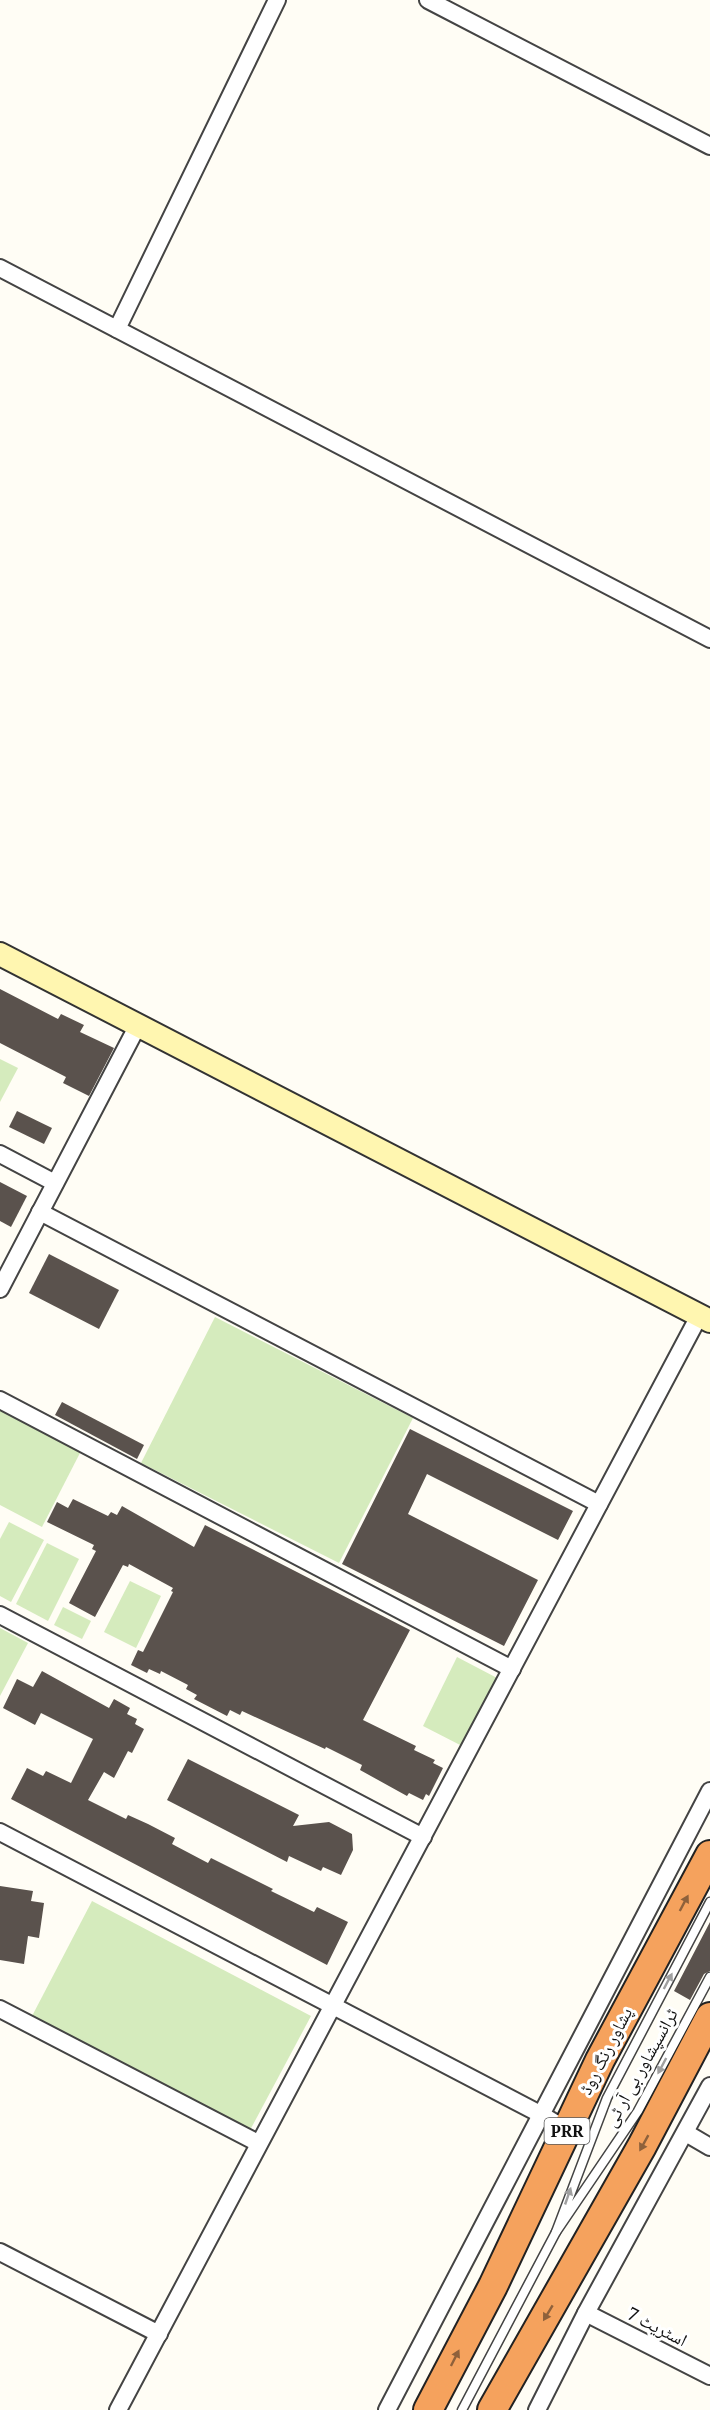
<svg xmlns="http://www.w3.org/2000/svg" width="710" height="2410" viewBox="0 0 710 2410" font-family="Georgia,'Noto Naskh Arabic',serif">
<style>
.green{fill:#d5ebbd}
.building{fill:#5a524d}
.lines{fill:none;stroke-linecap:round;stroke-linejoin:round}
.lane-casing{stroke:#444;stroke-width:11}
.street-casing{stroke:#444;stroke-width:20}
.secondary-casing{stroke:#333;stroke-width:26}
.highway-casing{stroke:#222;stroke-width:32}
.lane{stroke:#fff;stroke-width:8}
.street{stroke:#fff;stroke-width:16}
.secondary{stroke:#fff6b0;stroke-width:22}
.highway{stroke:#f5a25d;stroke-width:28}
.oneway{fill:#8e613b}
.oneway2{fill:#a0a0a0}
.labels{text-anchor:middle;stroke-width:6;stroke-linejoin:round;paint-order:stroke}
.shield{fill:#fff;stroke:#585858;stroke-width:1.5}
.shield-label{font-size:16px;font-weight:bold;fill:#111}
.street-label{font-size:18px;fill:#111;stroke:#fff}
</style>
<rect width="100%" height="100%" fill="#fffdf5"/>
<!-- green -->
<g class="green">
<polygon points="0,1059 18,1068 0,1102"/>
<polygon points="215,1317 413,1418 339,1563 141,1463"/>
<polygon points="0,1410 81,1451 42,1527 0,1505"/>
<polygon points="9,1522 44,1540 11,1602 0,1596 0,1539"/>
<polygon points="47,1543 79,1559 48,1621 16,1604"/>
<polygon points="130,1581 161,1596 136,1648 104,1632"/>
<polygon points="63,1607 91,1621 82,1639 54,1625"/>
<polygon points="0,1628 28,1643 0,1696"/>
<polygon points="457,1657 499,1679 464,1747 423,1726"/>
<polygon points="92,1901 311,2016 249,2132 31,2018"/>
</g>
<!-- building -->
<g class="building">
<polygon points="0,989 58,1019 61,1014 84,1025 80,1032 114,1048 89,1096 63,1083 66,1077 0,1043"/>
<polygon points="17,1111 52,1128 44,1144 9,1127"/>
<polygon points="0,1182 27,1196 11,1227 0,1221"/>
<polygon points="49,1254 119,1290 99,1329 29,1293"/>
<polygon points="62,1402 144,1445 137,1459 55,1415"/>
<polygon points="410,1429 573,1511 558,1540 427,1474 408,1514 538,1580 504,1646 342,1564"/>
<polygon points="73,1499 108,1516 111,1512 117,1515 122,1506 194,1547 205,1525 410,1630 363,1720 416,1746 414,1750 435,1760 433,1763 443,1768 429,1796 426,1794 423,1800 409,1793 407,1796 360,1770 362,1765 326,1747 325,1749 242,1711 240,1715 230,1710 227,1716 194,1699 197,1695 186,1689 188,1685 161,1671 160,1674 149,1669 147,1673 131,1665 138,1650 143,1652 173,1592 171,1591 173,1588 129,1564 128,1567 123,1565 95,1617 69,1603 96,1551 92,1549 94,1545 47,1522 57,1502 68,1508"/>
<polygon points="42,1671 109,1708 114,1699 130,1708 127,1714 137,1719 135,1724 144,1729 132,1753 128,1751 114,1778 104,1772 88,1800 126,1819 128,1815 148,1824 175,1838 172,1844 208,1863 211,1858 273,1889 271,1891 314,1912 317,1907 348,1922 327,1965 11,1799 27,1768 43,1776 46,1771 71,1783 93,1739 41,1713 35,1725 3,1708 17,1679 33,1687"/>
<polygon points="188,1759 299,1815 293,1826 329,1822 352,1834 353,1850 341,1875 323,1867 321,1871 289,1856 287,1862 167,1800"/>
<polygon points="0,1886 33,1891 31,1901 44,1903 39,1938 28,1936 24,1964 0,1960"/>
<polygon points="710,1922 710,1971 704,1974 690,2000 674,1991"/>
</g>
<g class="lines">
<defs>
<g id="lane">
<polyline points="710,1902 607,2098 556,2232 638,2111 710,1977"/>
<polyline points="462,2410 556,2232"/>
</g>
<g id="street">
<polyline points="428,0 710,146"/>
<polyline points="0,268 710,639"/>
<polyline points="117,329 277,0"/>
<polyline points="0,1154 55,1183"/>
<polyline points="40,1212 599,1504"/>
<polyline points="0,1289 138,1025"/>
<polyline points="0,1400 512,1669"/>
<polyline points="0,1615 423,1837"/>
<polyline points="0,1832 542,2115 567,2130"/>
<polyline points="0,2009 258,2143"/>
<polyline points="686,2133 710,2147"/>
<polyline points="0,2252 159,2334"/>
<polyline points="586,2313 710,2376"/>
<polyline points="118,2410 699,1316"/>
<polyline points="387,2410 710,1791"/>
<polyline points="537,2410 586,2313 710,2086"/>
</g>
<polyline id="secondary" points="0,954 710,1321"/>
<g id="highway">
<polyline points="428,2410 493,2286 600,2060 710,1855"/>
<polyline points="492,2410 642,2146 710,2017"/>
</g>
</defs>
<!-- lane casing -->
<use href="#lane" class="lane-casing"/>
<!-- street casing -->
<use href="#street" class="street-casing"/>
<!-- secondary casing -->
<use href="#secondary" class="secondary-casing"/>
<!-- highway casing -->
<use href="#highway" class="highway-casing"/>
<!-- lane -->
<use href="#lane" class="lane"/>
<!-- street -->
<use href="#street" class="street"/>
<!-- secondary -->
<use href="#secondary" class="secondary"/>
<!-- highway -->
<use href="#highway" class="highway"/>
</g>
<!-- one-way arrows -->
<defs><path id="oneway-solid" d="M-6-.8H1V-3.2L6.5 0L1 3.2V.8H-6Z" transform="scale(1.5)"/></defs>
<g class="oneway">
<use href="#oneway-solid" transform="translate(684 1903) rotate(-62)"/>
<use href="#oneway-solid" transform="translate(644 2143) rotate(119)"/>
<use href="#oneway-solid" transform="translate(548 2313) rotate(121)"/>
<use href="#oneway-solid" transform="translate(455 2358) rotate(-63)"/>
</g>
<g class="oneway2">
<use href="#oneway-solid" transform="translate(668 1981) rotate(-62)"/>
<use href="#oneway-solid" transform="translate(662 2066) rotate(118)"/>
<use href="#oneway-solid" transform="translate(568 2196) rotate(-71)"/>
</g>
<g class="labels">
<!-- shield labels -->
<rect class="shield" x="544.5" y="2118" width="45" height="26" rx="4.5"/>
<g class="shield-label">
<text x="567" y="2137">PRR</text>
</g>
<!-- street labels -->
<g class="street-label">
<text transform="translate(606 2051) rotate(-63)" y="6">پشاور رنگ روڈ</text>
<text transform="translate(641 2068) rotate(-61)" y="6">ٹرانسپشاور بی آر ٹی</text>
<text transform="translate(657 2327) rotate(27)" y="6">اسٹریٹ 7</text>
</g>
</g>
</svg>
